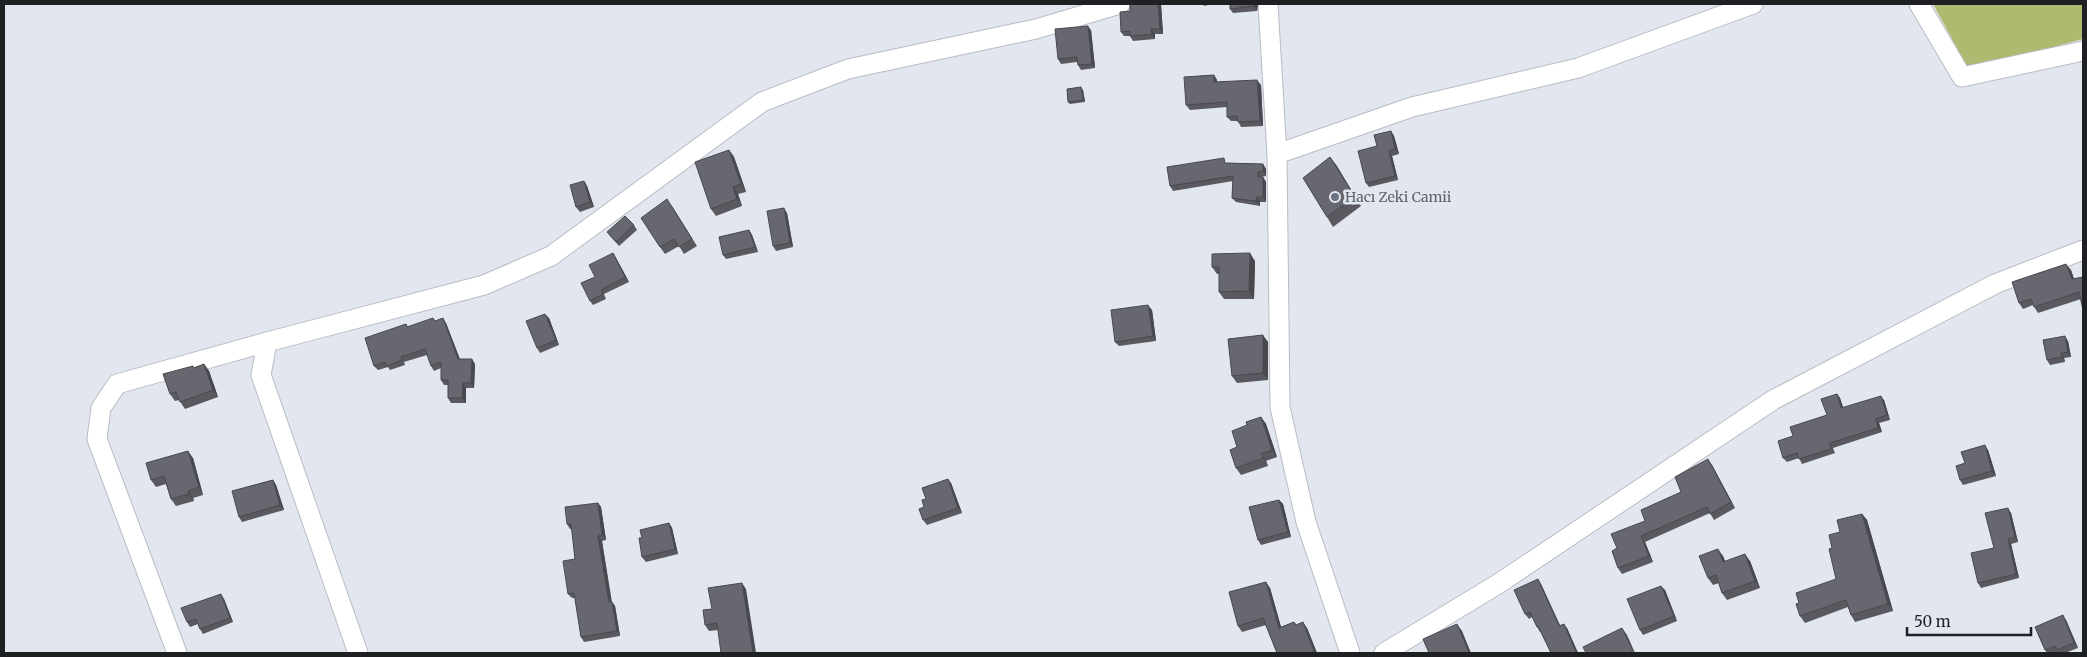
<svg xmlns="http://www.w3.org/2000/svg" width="2087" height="657" viewBox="0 0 2087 657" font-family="Merriweather,serif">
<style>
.forest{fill:#aeba6f}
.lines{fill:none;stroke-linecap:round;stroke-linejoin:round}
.minor-casing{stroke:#b8bcc5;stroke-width:21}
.minor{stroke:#fff;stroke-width:19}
.wall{fill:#59595f}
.shaded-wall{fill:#48484e}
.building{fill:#67676f;stroke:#48484e}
.worship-dot{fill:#6b7280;stroke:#e2e6ef;stroke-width:2}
.labels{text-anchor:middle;stroke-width:5;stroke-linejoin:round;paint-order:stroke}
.worship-label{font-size:14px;fill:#5b616d;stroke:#e2e6ef;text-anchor:start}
</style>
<rect width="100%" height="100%" fill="#e2e6ef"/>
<!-- forest -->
<polygon class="forest" points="1933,4 2083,4 2083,39 1969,70"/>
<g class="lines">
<defs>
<g id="minor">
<polyline points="1268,4 1277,154 1280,407 1306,522 1350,653"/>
<polyline points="1919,4 1962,77 2083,51"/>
<polyline points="1277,154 1412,107 1578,68 1753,4"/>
<polyline points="267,342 261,375 358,653"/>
<polyline points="177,653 97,439 101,408 117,384 267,342 484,285 551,256 762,102 848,69 1036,29 1120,4"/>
<polyline points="1384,653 1498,584 1773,400 1995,284 2083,250"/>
</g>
</defs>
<!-- minor casing -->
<use href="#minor" class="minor-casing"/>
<!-- minor -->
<use href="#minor" class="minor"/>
</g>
<!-- wall -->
<g class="wall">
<polygon points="1130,4 1161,4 1163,34 1155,34 1155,39 1133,41 1130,36 1124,36 1121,32 1130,11"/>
<polygon points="1203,4 1212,4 1204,6"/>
<polygon points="1258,4 1257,11 1233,13 1230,9"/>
<polygon points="1091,30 1095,68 1081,70 1078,65 1077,62 1061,64 1058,59"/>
<polygon points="1214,75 1217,80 1217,82 1261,85 1263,126 1241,127 1238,121 1231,121 1227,117 1227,107 1190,110 1186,105"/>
<polygon points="1083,90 1085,102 1070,104 1068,102"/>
<polygon points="1391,131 1394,136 1399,154 1392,156 1398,180 1369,187 1366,183 1377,146"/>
<polygon points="729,150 734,157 746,192 738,194 742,206 716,216 711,209"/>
<polygon points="1330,157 1361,206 1333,227 1327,217"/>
<polygon points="1227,163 1263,164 1266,169 1266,176 1261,177 1263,177 1266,182 1266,202 1260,202 1260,206 1236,202 1232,198 1233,181 1173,191 1170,186"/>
<polygon points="584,181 587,186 594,207 580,212 576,207"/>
<polygon points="672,206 697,246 684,254 679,246 665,254 660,247"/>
<polygon points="787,213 793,247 776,251 773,246"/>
<polygon points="634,225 637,230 619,246 607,232"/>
<polygon points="749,230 752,235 758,252 726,259 723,255"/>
<polygon points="613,253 616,258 629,282 604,294 606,299 593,305 590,301 595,277"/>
<polygon points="1255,261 1254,299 1224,299 1219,292 1219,274 1217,274 1212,267"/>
<polygon points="2071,270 2074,279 2083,277 2081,299 2038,313 2033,305 2023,309 2019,303"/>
<polygon points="1152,310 1156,341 1119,346 1115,342"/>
<polygon points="549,318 559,345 540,353 537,348"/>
<polygon points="435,321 446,323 460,359 475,364 474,388 466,388 466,403 451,403 448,398 448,385 444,385 441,380 441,368 434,371 431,366 427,355 404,362 405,365 390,370 388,367 378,370 374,366 406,324 408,327"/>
<polygon points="2068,341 2071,357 2064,358 2065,362 2050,365 2047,360"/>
<polygon points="1268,342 1268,380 1237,383 1232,376"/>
<polygon points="204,364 209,371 218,397 185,409 179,400 175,401 170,394 195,367"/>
<polygon points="1837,394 1840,398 1843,408 1884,400 1890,420 1879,423 1882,432 1833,448 1835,453 1802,464 1799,458 1787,462 1783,458 1793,436 1827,415"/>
<polygon points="1261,417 1266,424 1277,457 1266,461 1268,466 1241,475 1236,468 1237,447 1247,425"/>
<polygon points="1988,450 1996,476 1963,485 1960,480 1965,463"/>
<polygon points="193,458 203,495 193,498 194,501 176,506 171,499 166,484 156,487 151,480"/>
<polygon points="1712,465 1735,508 1714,520 1710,513 1645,542 1653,562 1622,574 1618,568 1617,548"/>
<polygon points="273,480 276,485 284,510 242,522 239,517"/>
<polygon points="951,483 962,513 927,525 923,520 926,499"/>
<polygon points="1279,500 1283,504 1291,537 1261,545 1258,540"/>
<polygon points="598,503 601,507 606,540 602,541 612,602 615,606 620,636 584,642 581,637 575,598 572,598 568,594 575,559 572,529 570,529 567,524"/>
<polygon points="2011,513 2018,542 2011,544 2019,578 1981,588 1978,583 1994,548"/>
<polygon points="1862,514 1867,520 1893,611 1855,622 1851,615 1848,607 1805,623 1800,616 1799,603 1836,579 1840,532"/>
<polygon points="669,523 672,528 678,554 646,562 642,557 642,538"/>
<polygon points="1723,556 1725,561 1750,561 1760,588 1727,600 1722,593 1719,583 1713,585 1708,578"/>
<polygon points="1541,584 1560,625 1567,628 1578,653 1551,653 1541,632 1540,632 1537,627 1532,617 1529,619 1525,614"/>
<polygon points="1270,588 1281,627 1294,622 1296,625 1307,628 1317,653 1277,653 1266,625 1242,632 1238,626"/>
<polygon points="746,589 718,630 709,631 705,625 712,609"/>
<polygon points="1665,590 1677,621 1643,635 1640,630"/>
<polygon points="224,599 233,622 203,634 200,629 198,624 190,627 187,622"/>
<polygon points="2066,620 2078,648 2065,653 2059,653 2058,652 2053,653 2047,653 2045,650"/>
</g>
<!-- shaded-wall -->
<g class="shaded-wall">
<polygon points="1158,4 1161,4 1163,34 1160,29"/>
<polygon points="1254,4 1258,4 1257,11 1254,6"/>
<polygon points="1088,26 1091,30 1095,68 1092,64"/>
<polygon points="1151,29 1155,34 1155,39 1152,34"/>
<polygon points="1214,75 1217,80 1217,87 1214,82"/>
<polygon points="1257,80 1261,85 1263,126 1260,121"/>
<polygon points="1081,87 1083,90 1085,102 1083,100"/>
<polygon points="1391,131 1394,136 1399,154 1395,149"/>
<polygon points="729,150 734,157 746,192 741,184"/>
<polygon points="1389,151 1392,156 1398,180 1395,176"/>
<polygon points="1330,157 1337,166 1361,206 1355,197"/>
<polygon points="1263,164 1266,169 1266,176 1263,171"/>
<polygon points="1263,177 1266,182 1266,202 1263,197"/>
<polygon points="584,181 587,186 594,207 590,202"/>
<polygon points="733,187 738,194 742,206 737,199"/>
<polygon points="1257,197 1260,202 1260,206 1256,201"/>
<polygon points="784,208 787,213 793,247 790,243"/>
<polygon points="749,230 752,235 758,252 755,247"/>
<polygon points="613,253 616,258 629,282 625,277"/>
<polygon points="1250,253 1255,261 1254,299 1249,291"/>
<polygon points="2066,264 2071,270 2076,285 2072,279"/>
<polygon points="1148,305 1152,310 1156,341 1153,336"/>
<polygon points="545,314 549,318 559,345 556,340"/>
<polygon points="443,318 446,323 461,363 458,359"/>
<polygon points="1263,335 1268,342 1268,380 1263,373"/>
<polygon points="2065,336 2068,341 2071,357 2068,352"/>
<polygon points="2061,353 2064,358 2065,362 2062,357"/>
<polygon points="472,359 475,364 474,388 471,383"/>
<polygon points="204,364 209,371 218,397 213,390"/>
<polygon points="463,383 466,388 466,403 462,398"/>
<polygon points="1837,394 1840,398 1845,413 1841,408"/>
<polygon points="1881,396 1884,400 1890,420 1887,415"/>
<polygon points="1261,417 1266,424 1277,457 1272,450"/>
<polygon points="1876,419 1879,423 1882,432 1878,428"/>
<polygon points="1985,445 1988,450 1996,476 1992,471"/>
<polygon points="188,451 193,458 203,495 199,487"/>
<polygon points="1261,454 1266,461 1268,466 1263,458"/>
<polygon points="1708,459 1712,465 1735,508 1731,502"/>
<polygon points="948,479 951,483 962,513 958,508"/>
<polygon points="273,480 276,485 284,510 280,505"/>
<polygon points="188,491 193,498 194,501 189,494"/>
<polygon points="1279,500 1283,504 1291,537 1288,532"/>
<polygon points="598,503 601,507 606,540 602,535"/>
<polygon points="2008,508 2011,513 2018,542 2015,537"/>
<polygon points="1862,514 1867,520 1893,611 1888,604"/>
<polygon points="669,523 672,528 678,554 675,549"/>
<polygon points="598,536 602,541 612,607 609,602"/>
<polygon points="1641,536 1645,542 1653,562 1649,556"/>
<polygon points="2008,539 2011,544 2019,578 2016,574"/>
<polygon points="1718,549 1723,556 1728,569 1723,562"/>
<polygon points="1745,554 1750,561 1760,588 1755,581"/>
<polygon points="1538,579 1541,584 1562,631 1559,626"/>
<polygon points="1266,582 1270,588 1283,634 1279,628"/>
<polygon points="742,583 746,589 756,653 753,653"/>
<polygon points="1661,586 1665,590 1677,621 1674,616"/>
<polygon points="221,594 224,599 233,622 230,618"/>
<polygon points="612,602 615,606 620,636 617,631"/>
<polygon points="2063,615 2066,620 2078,648 2074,643"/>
<polygon points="1303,622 1307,628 1317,653 1316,653 1314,651"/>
<polygon points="1457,624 1462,631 1471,653 1469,653"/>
<polygon points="1564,624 1567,628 1578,653 1576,652"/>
<polygon points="1622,628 1627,635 1635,653 1634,653 1633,651"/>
</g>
<!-- building -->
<g class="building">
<polygon points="1130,4 1158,4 1160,29 1151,29 1152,34 1130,36 1130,31 1121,32 1120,12 1130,11"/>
<polygon points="1230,4 1254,4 1254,6 1230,9"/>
<polygon points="1088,26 1092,64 1078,65 1077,57 1058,59 1055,29"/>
<polygon points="1214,75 1214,82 1257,80 1260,121 1238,122 1237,116 1227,117 1227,102 1186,105 1184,77"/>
<polygon points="1081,87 1083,100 1068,102 1067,89"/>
<polygon points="1391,131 1395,149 1389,151 1395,176 1366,183 1358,151 1377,146 1374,135"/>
<polygon points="729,150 741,184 733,187 737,199 711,209 695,162"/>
<polygon points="1330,157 1355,197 1327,217 1303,178"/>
<polygon points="1224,158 1225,163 1263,164 1263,171 1258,172 1258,177 1263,177 1263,197 1257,197 1256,201 1232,198 1233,176 1170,186 1167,167"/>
<polygon points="584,181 590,202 576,207 570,185"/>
<polygon points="667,199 692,239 679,247 674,239 660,247 641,218"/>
<polygon points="784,208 790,243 773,246 767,211"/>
<polygon points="625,216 634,225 616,242 607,232"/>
<polygon points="749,230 755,247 723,255 719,237"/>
<polygon points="613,253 625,277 601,290 603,294 590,301 581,283 595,277 589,265"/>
<polygon points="1250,253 1249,291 1219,292 1219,267 1212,267 1212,254"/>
<polygon points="2066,264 2072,279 2083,277 2083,310 2079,292 2034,307 2031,299 2019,303 2012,282"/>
<polygon points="1148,305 1153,336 1115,342 1111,310"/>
<polygon points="545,314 556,340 537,348 526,321"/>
<polygon points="433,318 435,321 443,318 458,359 472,359 471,383 463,383 462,398 448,398 448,380 441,380 441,362 431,366 425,349 401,357 402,360 387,366 385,362 374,366 365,338 406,324 407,327"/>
<polygon points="1263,335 1263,373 1232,376 1228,339"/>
<polygon points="2065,336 2068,352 2061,353 2062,357 2047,360 2043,340"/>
<polygon points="204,364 213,390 180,402 176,392 170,394 163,374 193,366 194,368"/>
<polygon points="1837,394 1841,408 1881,396 1887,415 1876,419 1878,428 1830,443 1831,449 1799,459 1797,453 1783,458 1778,441 1793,436 1790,427 1827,415 1821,399"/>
<polygon points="1261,417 1272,450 1261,454 1263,458 1236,468 1230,450 1237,447 1232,431 1247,425 1246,422"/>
<polygon points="1985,445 1992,471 1960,480 1956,466 1965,463 1961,452"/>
<polygon points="188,451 199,487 188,491 189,494 171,499 164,476 151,480 146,463"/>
<polygon points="1708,459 1731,502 1710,514 1707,507 1641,536 1649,556 1618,568 1612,551 1617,548 1611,534 1645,521 1641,510 1681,492 1675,477"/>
<polygon points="948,479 958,508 923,520 919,509 924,507 922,500 926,499 922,488"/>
<polygon points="273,480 280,505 239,517 232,491"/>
<polygon points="1279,500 1288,532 1258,540 1249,507"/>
<polygon points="598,503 602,535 598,536 609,602 612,602 617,631 581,637 574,593 568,594 563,561 575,559 571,524 567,524 565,507"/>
<polygon points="2008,508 2015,537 2008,539 2016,574 1978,583 1971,553 1994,548 1985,513"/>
<polygon points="1862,514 1888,604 1851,615 1846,600 1800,616 1796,604 1799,603 1796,593 1836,579 1829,549 1832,548 1829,535 1840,532 1837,520"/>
<polygon points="669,523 675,549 642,557 639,538 642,538 640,530"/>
<polygon points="1718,549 1723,562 1745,554 1755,581 1722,593 1716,575 1708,578 1699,556"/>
<polygon points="1538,579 1559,626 1564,624 1576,652 1573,653 1551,653 1538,626 1537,627 1530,612 1525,614 1514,590"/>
<polygon points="1266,582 1279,628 1294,622 1296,625 1303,622 1314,651 1309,653 1277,653 1263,618 1238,626 1229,592"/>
<polygon points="742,583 753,653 721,653 717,623 705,625 703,610 712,609 708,588"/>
<polygon points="1661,586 1674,616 1640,630 1627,599"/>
<polygon points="221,594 230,618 200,629 196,619 187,622 181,608"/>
<polygon points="2063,615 2074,643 2057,650 2055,646 2045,650 2035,627"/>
<polygon points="1457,624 1469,653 1429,653 1423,639"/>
<polygon points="1622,628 1633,651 1628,653 1586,653 1583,647"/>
</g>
<!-- markers -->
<circle class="worship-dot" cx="1335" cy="197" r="5"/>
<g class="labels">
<!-- worship labels -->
<g class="worship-label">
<text x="1345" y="202">Hacı Zeki Camii</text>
</g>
</g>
<!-- border -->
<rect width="2087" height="657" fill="none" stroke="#1f2024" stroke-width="10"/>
<!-- scale -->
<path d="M1907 627v8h124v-8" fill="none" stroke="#1f2024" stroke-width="2.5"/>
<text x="1914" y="627" font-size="15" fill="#1f2024" stroke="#e2e6ef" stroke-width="4" paint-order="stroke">50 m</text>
</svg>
